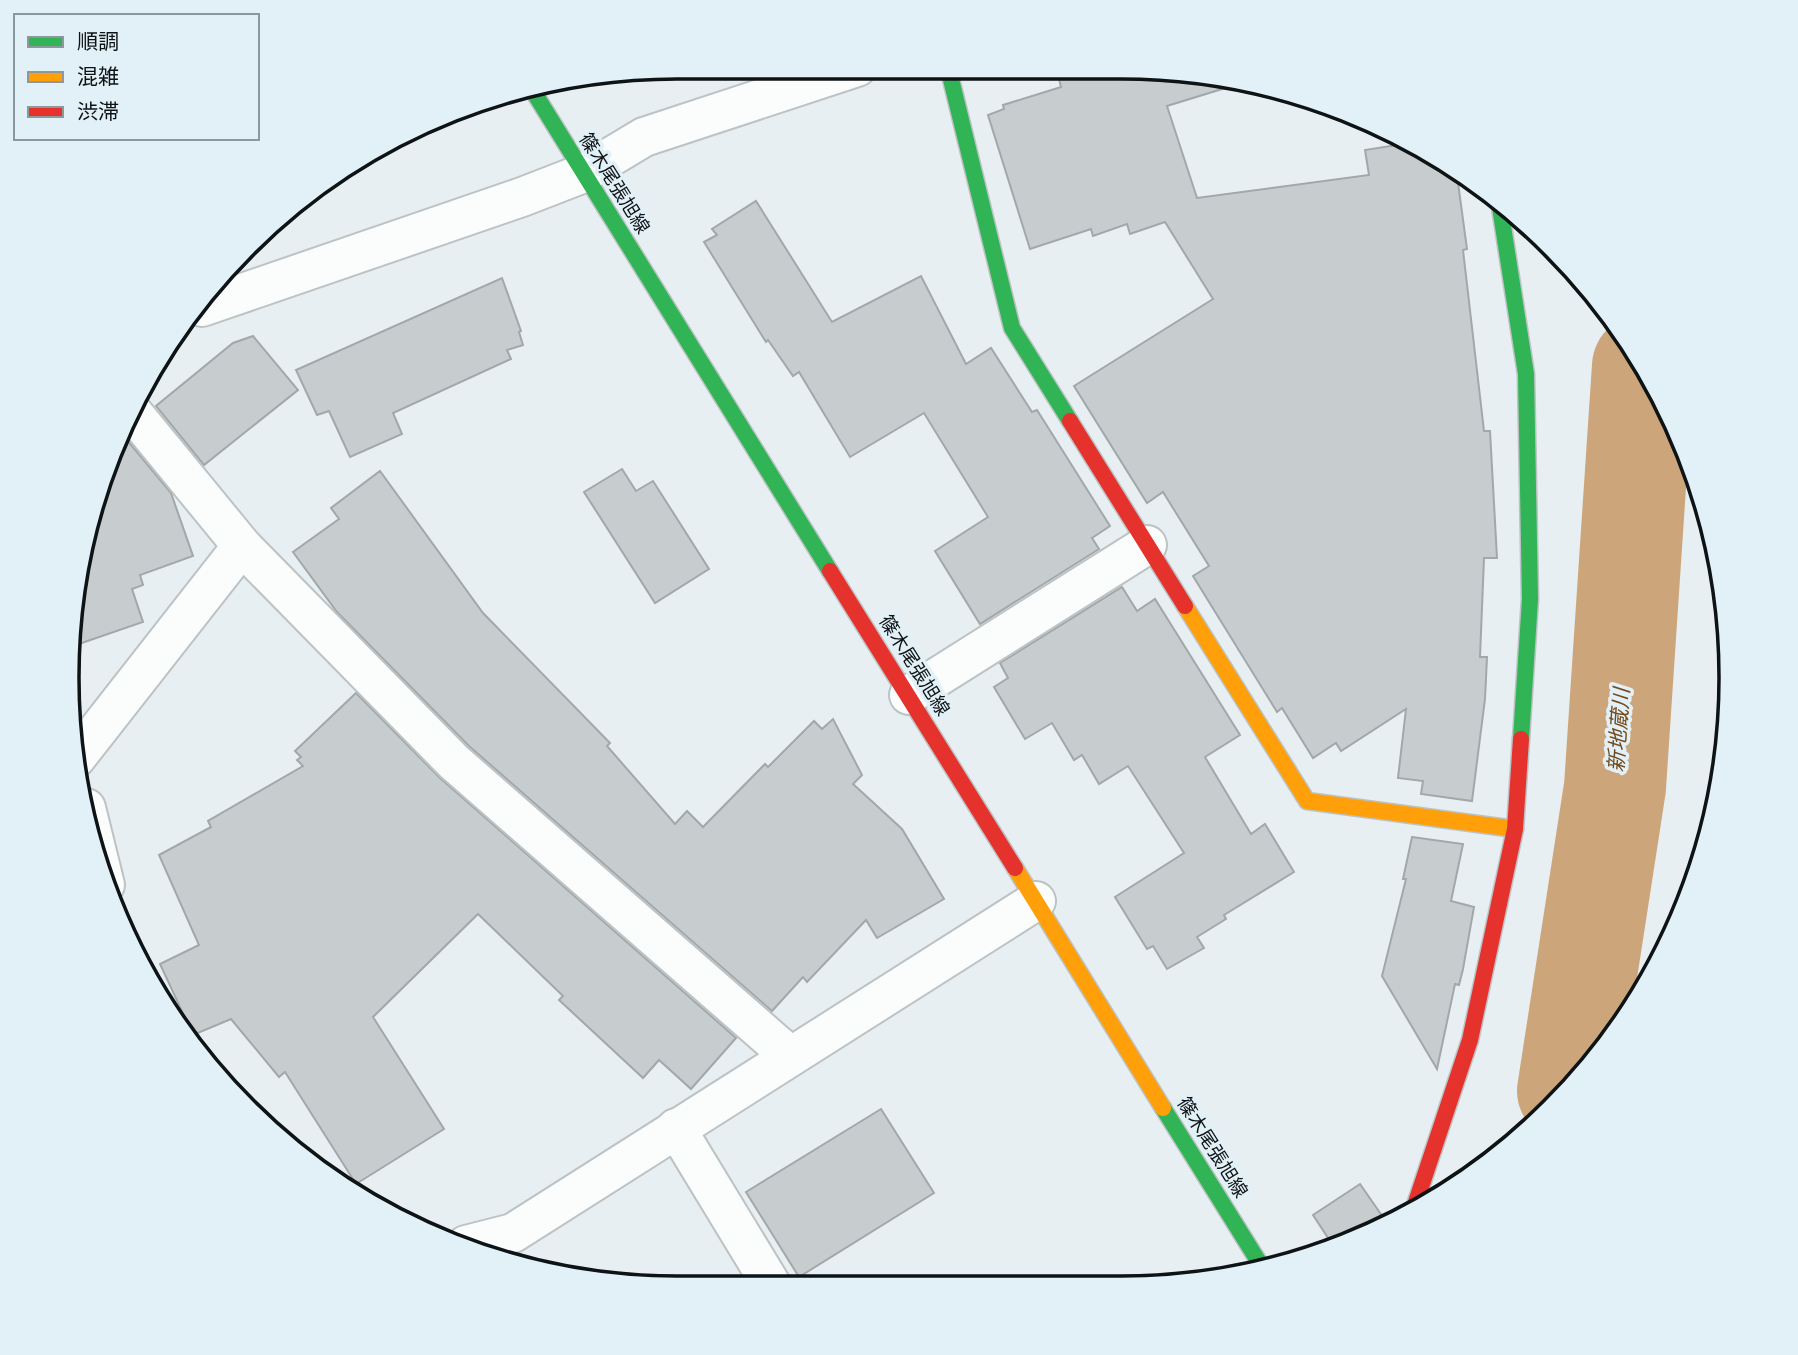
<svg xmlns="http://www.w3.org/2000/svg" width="1798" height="1355" viewBox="0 0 1798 1355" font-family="'DejaVu Sans','Noto Sans JP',sans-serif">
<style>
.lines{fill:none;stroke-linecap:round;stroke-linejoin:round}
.river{stroke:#cca67a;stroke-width:102}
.building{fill:#c7cdcf;stroke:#a2a8aa;stroke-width:2}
.street-casing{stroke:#bdc3c5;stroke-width:42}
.fast-casing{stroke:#bdc3c5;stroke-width:19}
.slow-casing{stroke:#bdc3c5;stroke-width:19}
.jam-casing{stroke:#bdc3c5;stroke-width:19}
.street{stroke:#fbfdfd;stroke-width:38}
.fast{stroke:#30b455;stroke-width:16}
.slow{stroke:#ff9f0a;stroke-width:16}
.jam{stroke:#e5322d;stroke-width:16}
.labels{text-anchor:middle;stroke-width:7;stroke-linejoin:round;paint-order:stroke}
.street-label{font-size:19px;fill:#0e1316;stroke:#e2f1f7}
.water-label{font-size:21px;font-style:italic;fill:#734a1b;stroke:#e2f1f7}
.rim{fill:none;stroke:#0e1316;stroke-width:3.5}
</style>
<rect width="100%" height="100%" fill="#e7eff2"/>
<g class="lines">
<!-- river -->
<polyline class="river" points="1568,1091 1615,787 1643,366"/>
</g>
<!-- building -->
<g class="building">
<polygon points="1093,68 1160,68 1245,82 1167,106 1197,198 1369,175 1365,150 1403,144 1456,168 1467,249 1463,250 1484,431 1490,431 1497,558 1484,558 1480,657 1487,657 1485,699 1472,801 1421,794 1423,781 1398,778 1406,709 1341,751 1336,743 1313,758 1282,708 1277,712 1193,576 1209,566 1163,492 1147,503 1074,386 1213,299 1165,222 1130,234 1127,224 1093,236 1091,229 1030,249 988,115 1004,109 1003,105 1061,87 1059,79"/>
<polygon points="756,201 832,322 921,276 966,364 991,348 1032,412 1037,410 1110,526 1092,538 1099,549 980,624 935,551 988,517 924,413 850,457 799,372 793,376 768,340 766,342 704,242 717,235 712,229"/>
<polygon points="502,278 521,331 519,332 523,345 507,350 511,359 393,413 402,434 350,457 329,411 317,415 296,370"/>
<polygon points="253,336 298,390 204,465 156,406 233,343"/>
<polygon points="122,434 171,493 193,556 140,575 143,585 132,589 143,622 73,646 78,558"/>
<polygon points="622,469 636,491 653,481 709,569 655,603 584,492"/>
<polygon points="380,471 483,613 610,743 607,746 675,824 687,811 703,827 765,764 768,767 814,721 822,729 833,719 862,775 853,784 902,829 944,899 877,938 866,920 807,982 803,977 772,1011 469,746 337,612 293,552 339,519 331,508"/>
<polygon points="1122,587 1137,611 1155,599 1240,735 1205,757 1251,834 1265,824 1294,872 1224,915 1226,919 1197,937 1204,948 1167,969 1153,946 1147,949 1115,897 1184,853 1128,766 1099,784 1082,755 1074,760 1052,723 1025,739 994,687 1008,678 1000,663"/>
<polygon points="356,693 440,778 736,1038 691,1089 659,1060 643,1078 559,1000 563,996 478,914 373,1017 444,1129 356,1184 285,1072 279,1077 231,1019 193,1035 160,964 199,945 159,855 211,827 208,821 303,766 297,760 301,757 295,751"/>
<polygon points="1412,837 1463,844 1451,901 1474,907 1463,969 1459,985 1455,984 1437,1069 1382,976 1406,879 1403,879"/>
<polygon points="881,1109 934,1193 799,1277 746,1192"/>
<polygon points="1360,1184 1387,1223 1354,1242 1334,1247 1313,1215"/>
</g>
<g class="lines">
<defs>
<g id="street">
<polyline points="202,307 522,197 584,173 644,137 857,67"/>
<polyline points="129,408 242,546 454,762 790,1056"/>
<polyline points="909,695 1147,545"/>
<polyline points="76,758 242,546"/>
<polyline points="86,808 105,885"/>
<polyline points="676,1128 772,1286"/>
<polyline points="466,1245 513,1233 1036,901"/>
</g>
<g id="fast">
<polyline points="948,67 1012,328 1070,421"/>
<polyline points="530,86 830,571"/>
<polyline points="1500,207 1526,374 1530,599 1521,739"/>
<polyline points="1163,1108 1262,1267"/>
</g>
<g id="slow">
<polyline points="1185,606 1307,801 1515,829"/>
<polyline points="1015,868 1163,1108"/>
</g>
<g id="jam">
<polyline points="1070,421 1185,606"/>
<polyline points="830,571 1015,868"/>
<polyline points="1414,1208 1470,1040 1515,829 1521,739"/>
</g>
</defs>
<!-- street casing -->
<use href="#street" class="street-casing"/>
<!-- fast casing -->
<use href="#fast" class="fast-casing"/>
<!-- slow casing -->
<use href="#slow" class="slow-casing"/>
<!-- jam casing -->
<use href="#jam" class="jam-casing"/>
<!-- street -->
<use href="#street" class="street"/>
<!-- fast -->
<use href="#fast" class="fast"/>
<!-- slow -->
<use href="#slow" class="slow"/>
<!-- jam -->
<use href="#jam" class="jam"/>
</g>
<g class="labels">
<!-- street labels -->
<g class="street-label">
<text transform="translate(615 183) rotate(58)" y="7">篠木尾張旭線</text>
<text transform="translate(915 665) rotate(58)" y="7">篠木尾張旭線</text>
<text transform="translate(1213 1147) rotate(58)" y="7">篠木尾張旭線</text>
</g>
<!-- water labels -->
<g class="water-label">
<text transform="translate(1619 730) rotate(-86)" y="7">新地蔵川</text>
</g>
</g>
<!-- crop -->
<path d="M0 0H1798V1355H0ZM677 79H1121A598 598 0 0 1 1719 677V678A598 598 0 0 1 1121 1276H677A598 598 0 0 1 79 678V677A598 598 0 0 1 677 79Z" fill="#e2f1f7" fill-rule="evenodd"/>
<path class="rim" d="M677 79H1121A598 598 0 0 1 1719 677V678A598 598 0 0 1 1121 1276H677A598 598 0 0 1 79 678V677A598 598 0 0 1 677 79Z"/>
<!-- legend -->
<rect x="14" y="14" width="245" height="126" fill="#e2f1f7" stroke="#8d989d" stroke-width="2"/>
<rect x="28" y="37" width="35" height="10" fill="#30b455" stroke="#8d989d" stroke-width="2"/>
<text x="77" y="49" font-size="21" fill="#0e1316">順調</text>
<rect x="28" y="72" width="35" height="10" fill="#ff9f0a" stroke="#8d989d" stroke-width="2"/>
<text x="77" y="84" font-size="21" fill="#0e1316">混雑</text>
<rect x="28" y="107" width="35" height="10" fill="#e5322d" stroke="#8d989d" stroke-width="2"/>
<text x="77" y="119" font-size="21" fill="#0e1316">渋滞</text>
</svg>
